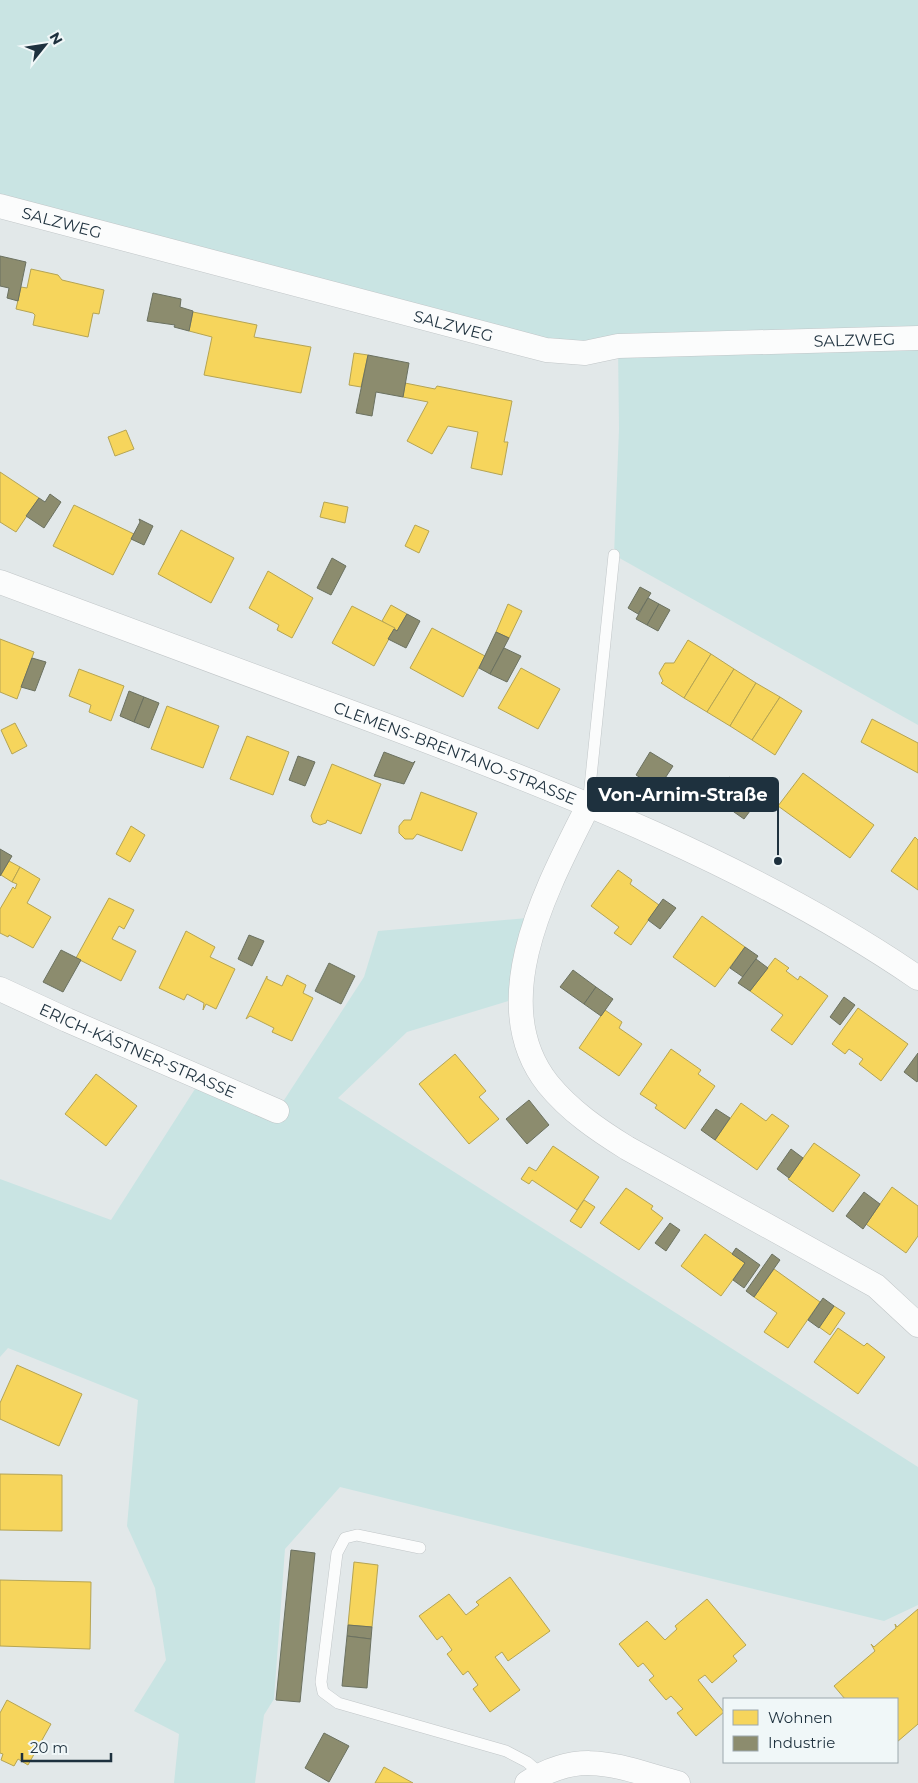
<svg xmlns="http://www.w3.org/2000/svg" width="918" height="1783" viewBox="0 0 918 1783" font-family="Montserrat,sans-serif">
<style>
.green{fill:#c9e4e3}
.homes{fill:#f6d55c;stroke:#b5a453}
.industry{fill:#8c8c6e;stroke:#6b7160}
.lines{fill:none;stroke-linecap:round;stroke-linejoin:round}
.service-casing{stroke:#c1c6c8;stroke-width:12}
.minor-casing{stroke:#c1c6c8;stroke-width:25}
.service{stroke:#fbfcfc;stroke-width:11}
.minor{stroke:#fbfcfc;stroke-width:24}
.labels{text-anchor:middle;stroke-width:5;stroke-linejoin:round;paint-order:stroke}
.street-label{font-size:16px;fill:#1e313e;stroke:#f0f7f8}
.leader{fill:none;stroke:#1e313e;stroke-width:2}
.callout-dot{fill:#1e313e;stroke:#f0f7f8;stroke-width:2}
.callout{fill:#1e313e;stroke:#1e313e;stroke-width:2}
.callout-label{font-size:18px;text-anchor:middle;font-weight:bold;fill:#fff}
</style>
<rect width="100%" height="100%" fill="#e2e8e9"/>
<!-- green -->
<g class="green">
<polygon points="0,0 918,0 918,725 614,555 619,429 618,346 585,353 0,206"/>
<polygon points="538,917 521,997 407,1032 338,1098 918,1467 918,1605 884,1621 340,1487 285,1549 274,1699 264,1715 255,1783 174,1783 179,1734 134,1711 166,1660 155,1588 127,1526 138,1400 8,1348 0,1357 0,1179 111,1220 202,1078 277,1111 364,977 378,931"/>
</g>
<!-- homes -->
<g class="homes">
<polygon points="31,269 58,275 62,280 104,290 99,314 93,313 88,337 33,325 35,315 33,313 16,309 21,287 27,288"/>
<polygon points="193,312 257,325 254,337 311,347 301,393 204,375 212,337 189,331"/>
<polygon points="354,353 368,355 361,387 349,385"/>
<polygon points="405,383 435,389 437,386 512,401 504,442 508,442 502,475 471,468 478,432 448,426 432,454 407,441 428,402 403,397"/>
<polygon points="126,430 134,449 115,456 108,437"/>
<polygon points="0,472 39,498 16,532 0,522"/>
<polygon points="324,502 348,507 345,523 320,517"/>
<polygon points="74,505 134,534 113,575 53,546"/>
<polygon points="415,525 429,531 419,553 405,546"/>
<polygon points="181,530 234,558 211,603 158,574"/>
<polygon points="268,571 313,598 292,638 277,630 279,625 249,608"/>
<polygon points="508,604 522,611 509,638 496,632"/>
<polygon points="391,605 407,614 397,631 382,621"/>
<polygon points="352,606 395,628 374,666 332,643"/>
<polygon points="432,628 485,656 463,697 410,668"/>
<polygon points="0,639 34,652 17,699 0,692"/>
<polygon points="688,640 711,654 684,698 661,683 663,681 659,673 665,663 674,663"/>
<polygon points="711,654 734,669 707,712 684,698"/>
<polygon points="521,668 560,689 538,729 498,708"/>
<polygon points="79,669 124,686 111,721 89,712 91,705 69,696"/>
<polygon points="734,669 756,683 730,726 707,712"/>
<polygon points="756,683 780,697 752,740 730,726"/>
<polygon points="780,697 802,711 775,755 752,740"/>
<polygon points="167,706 219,726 203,768 151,749"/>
<polygon points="872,719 918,743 918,773 861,742"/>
<polygon points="15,723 27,746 12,754 1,730"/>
<polygon points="247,736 289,752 273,795 230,779"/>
<polygon points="332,764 381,784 361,834 327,820 326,823 320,825 313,822 311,816"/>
<polygon points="803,773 874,825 850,858 778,806"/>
<polygon points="421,792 477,813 462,851 417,834 413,839 405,839 399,833 399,826 404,820 411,820"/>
<polygon points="131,826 145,835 130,862 116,854"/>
<polygon points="915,837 918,840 918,890 891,871"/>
<polygon points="9,861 20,867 12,882 1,875"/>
<polygon points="20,867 40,879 27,903 51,917 33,948 9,935 8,937 0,933 0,909 13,887 15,889 17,884 12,882"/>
<polygon points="618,870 632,880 630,884 659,905 631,945 614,933 619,927 591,906"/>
<polygon points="109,898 134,910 124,929 119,926 112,939 136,951 121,981 76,958"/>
<polygon points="702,916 745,947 715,987 673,957"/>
<polygon points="186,931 215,947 210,957 235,969 216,1009 206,1004 203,1010 204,1003 187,994 184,1000 159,988"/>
<polygon points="775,958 789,968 786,971 798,980 800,976 828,996 792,1045 771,1030 783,1015 750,991"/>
<polygon points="287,975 306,985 303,993 313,998 292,1041 272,1032 274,1028 250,1016 246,1019 267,976 267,979 282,986"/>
<polygon points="858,1008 908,1044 881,1081 859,1064 863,1059 849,1049 845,1054 832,1044"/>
<polygon points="605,1010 622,1022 619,1028 642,1044 619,1076 579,1048"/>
<polygon points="671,1049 701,1070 698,1074 715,1086 685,1129 655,1108 657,1105 640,1094"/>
<polygon points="455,1054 486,1091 479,1097 499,1119 469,1144 419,1084"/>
<polygon points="96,1074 137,1106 106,1146 65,1114"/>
<polygon points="741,1103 766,1121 772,1114 789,1126 757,1170 715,1140"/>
<polygon points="814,1143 860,1175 833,1212 788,1179"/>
<polygon points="553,1146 599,1177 577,1210 532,1180 529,1184 521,1179 529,1167 536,1171"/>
<polygon points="892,1187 918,1206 918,1236 906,1253 866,1224"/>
<polygon points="626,1188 653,1206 651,1209 663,1218 639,1250 600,1223"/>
<polygon points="584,1200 595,1207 581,1228 570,1221"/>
<polygon points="705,1234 745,1263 721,1296 681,1266"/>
<polygon points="774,1269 820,1302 788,1348 764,1332 777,1313 754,1297"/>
<polygon points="834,1306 845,1313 830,1335 819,1327"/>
<polygon points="838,1328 864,1346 867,1343 885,1357 858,1394 814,1362"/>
<polygon points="17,1365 82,1394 59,1446 0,1419 0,1403"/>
<polygon points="0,1474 62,1475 62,1531 0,1530"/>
<polygon points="354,1562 378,1565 372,1627 348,1625"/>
<polygon points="510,1577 550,1631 508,1661 502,1652 495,1657 520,1690 490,1712 473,1689 478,1685 468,1671 463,1675 447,1654 452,1650 442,1636 437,1640 419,1616 449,1594 466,1615 479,1605 476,1602"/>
<polygon points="0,1580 91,1582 90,1649 0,1646"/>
<polygon points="707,1599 746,1645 733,1656 737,1661 712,1683 705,1675 698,1680 724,1712 696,1736 677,1713 683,1709 671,1696 666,1700 649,1680 654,1676 643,1663 638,1667 619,1644 647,1621 665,1640 677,1629 675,1626"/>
<polygon points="918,1609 918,1724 897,1742 897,1699 845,1699 834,1686 875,1651 871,1644 874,1647 896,1628 895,1624 897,1627"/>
<polygon points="7,1700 51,1724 28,1765 18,1759 14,1766 1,1760 3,1754 0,1753 0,1713"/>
<polygon points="384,1767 413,1783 375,1783"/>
</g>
<!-- industry -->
<g class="industry">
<polygon points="0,256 26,262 18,301 7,298 9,288 0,286"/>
<polygon points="153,293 181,299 180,307 193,311 189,331 174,327 175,325 147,321"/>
<polygon points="368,355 409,363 403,397 376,392 372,416 356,413"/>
<polygon points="50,494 61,502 44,528 26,516 39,498 45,502"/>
<polygon points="139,519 153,526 144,545 131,539 140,522"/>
<polygon points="332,558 346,566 331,595 317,588"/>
<polygon points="640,587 651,593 638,614 628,608"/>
<polygon points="648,598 659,604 647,625 636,619"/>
<polygon points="659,604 670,610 658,631 647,625"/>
<polygon points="407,614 420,621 406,648 388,639 394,629 397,631"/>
<polygon points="496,632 509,638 490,674 479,668"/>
<polygon points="504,648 521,656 507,682 490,674"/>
<polygon points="32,658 46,662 35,691 21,687"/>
<polygon points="129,691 144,697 134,722 120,716"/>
<polygon points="144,697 159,703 149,728 134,722"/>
<polygon points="384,752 413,763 415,761 404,784 374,776"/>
<polygon points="650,752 673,766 658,789 636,775"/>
<polygon points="298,756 315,762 305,786 289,780"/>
<polygon points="729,777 739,784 724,804 715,797"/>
<polygon points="739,784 749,792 734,812 724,804"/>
<polygon points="749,792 759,799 744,819 734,812"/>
<polygon points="0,849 12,856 0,876"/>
<polygon points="663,899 676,908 660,929 648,920"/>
<polygon points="249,935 264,941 252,966 238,959"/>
<polygon points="745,947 758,956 743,977 730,968"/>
<polygon points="61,950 81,960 63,992 43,982"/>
<polygon points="756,959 768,968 750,991 738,983"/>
<polygon points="329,963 355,976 341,1004 315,991"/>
<polygon points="573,970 596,987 584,1004 560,987"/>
<polygon points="596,987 613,999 601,1016 584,1004"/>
<polygon points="844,997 855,1005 840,1025 830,1017"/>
<polygon points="918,1053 918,1080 917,1082 904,1072"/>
<polygon points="529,1100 549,1125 527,1144 506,1119"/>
<polygon points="716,1109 730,1118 715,1140 701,1130"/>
<polygon points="791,1149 803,1158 789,1178 777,1169"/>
<polygon points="864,1192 880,1204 863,1229 846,1216"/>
<polygon points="670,1223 680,1230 666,1251 655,1243"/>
<polygon points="736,1248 760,1265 744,1288 733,1280 745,1263 732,1254"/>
<polygon points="772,1254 780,1260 754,1297 746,1291"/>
<polygon points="823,1298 834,1306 819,1328 808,1320"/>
<polygon points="291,1550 315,1553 300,1702 276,1700"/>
<polygon points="348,1625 372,1627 371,1639 347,1636"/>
<polygon points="347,1636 371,1639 367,1688 342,1686"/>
<polygon points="324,1733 349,1746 329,1782 305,1768"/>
</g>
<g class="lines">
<defs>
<g id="service">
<polyline points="588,806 614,555"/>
<polyline points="420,1548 357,1535 345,1538 337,1553 321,1682 323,1692 338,1703 506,1751 527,1762 541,1774"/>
</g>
<g id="minor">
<path id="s1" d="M0,206L546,350L585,353L618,346L918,338"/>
<path id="s2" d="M0,582C126,629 252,676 377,722C561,791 756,867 918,978"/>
<path d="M588,806C549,884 483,1002 548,1084C570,1111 598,1130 627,1148L876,1286L918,1325"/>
<path id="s3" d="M0,989L67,1020L277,1111"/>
<path d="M527,1783C583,1747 620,1768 678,1783"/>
</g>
</defs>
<!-- service casing -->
<use href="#service" class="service-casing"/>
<!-- minor casing -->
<use href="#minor" class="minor-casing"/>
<!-- service -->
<use href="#service" class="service"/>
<!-- minor -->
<use href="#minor" class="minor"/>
</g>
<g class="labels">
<!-- street labels -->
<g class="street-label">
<text dy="6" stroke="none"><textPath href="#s1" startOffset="64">SALZWEG</textPath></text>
<text dy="6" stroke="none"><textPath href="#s1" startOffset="469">SALZWEG</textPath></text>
<text dy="6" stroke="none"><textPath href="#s1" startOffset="874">SALZWEG</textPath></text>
<text dy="6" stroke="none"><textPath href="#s2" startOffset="486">CLEMENS-BRENTANO-STRASSE</textPath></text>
<text dy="6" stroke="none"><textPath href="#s3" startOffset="151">ERICH-KÄSTNER-STRASSE</textPath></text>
</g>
</g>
<!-- callouts -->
<path class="leader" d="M778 861L778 794"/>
<circle class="callout-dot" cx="778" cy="861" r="5"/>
<rect class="callout" x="588" y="778" width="190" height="33" rx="5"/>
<g class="callout-label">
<text x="683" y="801">Von-Arnim-Straße</text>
</g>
<!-- legend -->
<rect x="723" y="1698" width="175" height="65" fill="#f0f7f8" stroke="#9ca8ae"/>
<rect x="733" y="1710" width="25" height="15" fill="#f6d55c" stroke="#9ca8ae"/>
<text x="768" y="1723" font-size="15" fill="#1e313e">Wohnen</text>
<rect x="733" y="1736" width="25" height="15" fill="#8c8c6e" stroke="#9ca8ae"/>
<text x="768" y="1748" font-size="15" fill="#1e313e">Industrie</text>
<!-- north arrow -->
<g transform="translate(45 45) rotate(60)" stroke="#f0f7f8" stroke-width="4" paint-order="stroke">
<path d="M0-4L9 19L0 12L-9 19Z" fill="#1e313e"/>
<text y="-8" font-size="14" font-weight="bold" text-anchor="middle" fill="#1e313e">N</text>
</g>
<!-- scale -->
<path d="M22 1753v8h89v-8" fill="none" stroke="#1e313e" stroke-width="2.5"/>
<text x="30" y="1753" font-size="15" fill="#1e313e" stroke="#f0f7f8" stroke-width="4" paint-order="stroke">20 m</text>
</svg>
